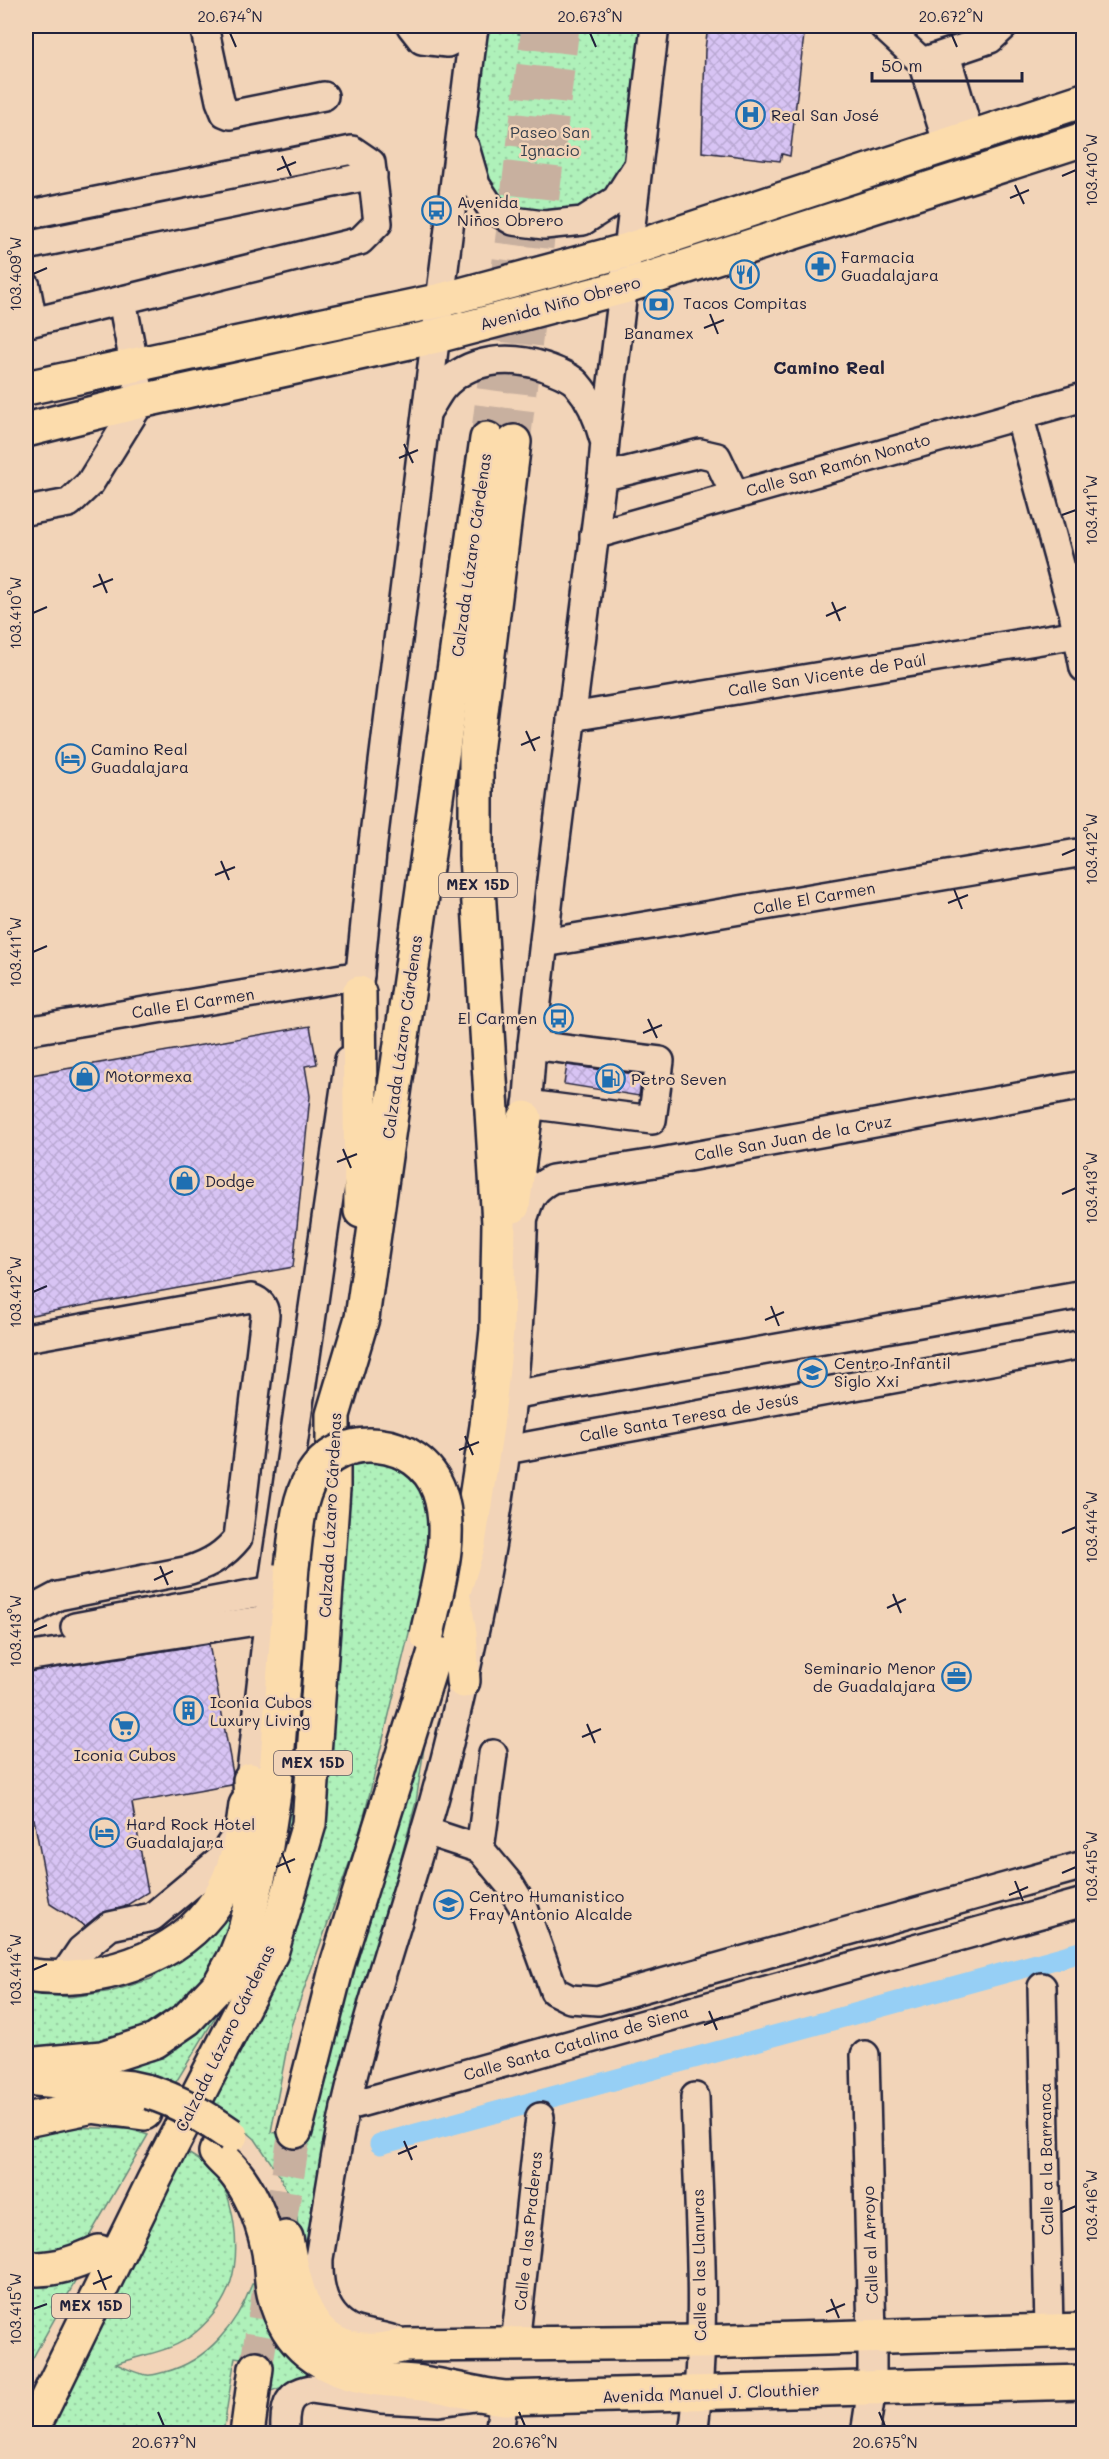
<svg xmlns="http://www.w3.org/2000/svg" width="1109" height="2459" viewBox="0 0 1109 2459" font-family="Mali,sans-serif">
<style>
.park{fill:url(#park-dots);stroke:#688a7a;stroke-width:1.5}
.pitch{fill:#aff1ba;stroke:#688a7a;stroke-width:1.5}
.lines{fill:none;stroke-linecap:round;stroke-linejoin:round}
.canal{stroke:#96cff5;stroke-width:21}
.building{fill:url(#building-cross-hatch);stroke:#22223b;stroke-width:1.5}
.highway-tunnel{stroke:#c8b09f;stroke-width:33;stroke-dasharray:33 16;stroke-linecap:butt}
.minor-casing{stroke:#22223b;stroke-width:32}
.major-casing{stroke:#22223b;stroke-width:38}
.highway-casing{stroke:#22223b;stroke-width:38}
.minor{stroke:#f2d4b8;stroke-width:27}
.major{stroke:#fcdcac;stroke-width:33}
.highway{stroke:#fcdcac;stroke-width:33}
.major-bridge-casing{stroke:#22223b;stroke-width:38;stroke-linecap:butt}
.highway-bridge-casing{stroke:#22223b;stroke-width:38;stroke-linecap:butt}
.major-bridge{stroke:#fcdcac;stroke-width:33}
.highway-bridge{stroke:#fcdcac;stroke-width:33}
.ticks{fill:none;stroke:#22223b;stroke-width:2}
.labels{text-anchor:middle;stroke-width:5;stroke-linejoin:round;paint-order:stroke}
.shield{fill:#f2d4b8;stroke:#605760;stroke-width:1.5}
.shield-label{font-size:15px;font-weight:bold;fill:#22223b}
.poi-label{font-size:16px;fill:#22223b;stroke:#f2d4b8;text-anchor:start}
.park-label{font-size:16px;fill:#37414e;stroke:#f2d4b8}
.street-label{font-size:16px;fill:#22223b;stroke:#f2d4b8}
.neighbourhood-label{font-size:18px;font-weight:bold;fill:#22223b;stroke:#f2d4b8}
.neatline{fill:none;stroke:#22223b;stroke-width:2}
.ticks-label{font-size:15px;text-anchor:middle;fill:#22223b}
</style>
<defs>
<pattern id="park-dots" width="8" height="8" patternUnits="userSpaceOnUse" patternTransform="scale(1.5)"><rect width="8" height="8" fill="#aff1ba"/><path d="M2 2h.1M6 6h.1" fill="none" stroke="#96cea1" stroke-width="1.8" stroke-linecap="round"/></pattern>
<pattern id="building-cross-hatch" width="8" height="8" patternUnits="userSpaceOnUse" patternTransform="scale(1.5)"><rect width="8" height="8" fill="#d8c4f4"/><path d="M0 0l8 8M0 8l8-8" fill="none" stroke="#b9a8d2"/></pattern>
</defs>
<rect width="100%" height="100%" fill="#f2d4b8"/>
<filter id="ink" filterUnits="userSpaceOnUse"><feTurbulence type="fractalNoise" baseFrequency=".0167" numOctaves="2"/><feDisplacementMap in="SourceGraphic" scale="12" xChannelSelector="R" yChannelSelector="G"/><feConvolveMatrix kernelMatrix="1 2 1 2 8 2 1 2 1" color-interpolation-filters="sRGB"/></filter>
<g filter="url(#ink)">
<!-- park -->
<g class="park">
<polygon points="487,26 641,26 624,174 607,200 548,220 494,201 472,154"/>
<polygon points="363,1455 403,1466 429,1502 435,1527 360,1833 291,2026 271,2132 308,2139 330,2030 425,1741 416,1802 322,2158 309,2299 296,2212 280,2176 255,2139 213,2102 286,1953 324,1825 351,1482 321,1482 292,1832 258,1947 173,2087 92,2075 216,2002 315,1481"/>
<polygon points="241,1885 216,1971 153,2030 26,2060 26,1993 71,1997 113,1991 151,1979 180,1958"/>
<polygon points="65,2127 129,2129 148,2135 83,2247 26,2263 26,2135"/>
<path d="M186,2152C198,2159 213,2168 221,2181C228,2194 232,2210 234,2224C240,2268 231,2302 196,2332C173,2352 143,2354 116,2364C126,2368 137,2374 147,2375C152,2376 159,2373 165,2372C208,2361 237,2324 252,2284H258L277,2341L296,2363L324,2381L297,2382L271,2391L274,2363L235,2357L223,2433L46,2434Z"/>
<polygon points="80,2273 26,2370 26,2282"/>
</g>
<!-- pitch -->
<polygon class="pitch" points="519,26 558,26 557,38 518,34"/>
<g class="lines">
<!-- canal -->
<polyline class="canal" points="380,2144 1084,1951"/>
</g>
<!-- building -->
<g class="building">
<polygon points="708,26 805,26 790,156 782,154 780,161 702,152 705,49"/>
<polygon points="310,1026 317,1064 305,1066 310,1096 293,1267 26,1316 26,1076"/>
<polygon points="567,1065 642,1075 639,1096 564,1084"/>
<polygon points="209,1644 233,1774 231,1785 132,1803 148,1892 124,1907 100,1914 85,1926 50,1904 34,1819 26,1821 26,1672"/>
</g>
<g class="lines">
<!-- highway-tunnel -->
<g class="highway-tunnel">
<polyline points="487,439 538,26"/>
<polyline points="514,442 563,26"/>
<polyline points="256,2368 295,2131"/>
</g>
<defs>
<g id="minor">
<polyline points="204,26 220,101 225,113 230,115 324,96"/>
<polyline points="411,26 422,40 447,43 474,30"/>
<polyline points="883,26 922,62 948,145"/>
<polyline points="946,55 970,137"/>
<polyline points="922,62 990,39 1004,26"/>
<polyline points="465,147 476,185 491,208 513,221 544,225 583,221 616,200 635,170"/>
<polyline points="26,215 352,150 371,163 378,223 360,241 122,300 141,401 90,483 69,503 26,511"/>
<polyline points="26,246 373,175"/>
<polyline points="26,286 33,322 122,300"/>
<path d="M428,410C433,403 437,394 443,387C469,358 510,355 545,367C555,371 570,376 577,384C591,400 598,417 603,437"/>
<polyline points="1019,415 1073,612 1084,668"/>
<polyline points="602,477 700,453 717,457 735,495"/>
<polyline points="594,535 1084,397"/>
<polyline points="571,717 1084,633"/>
<polyline points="544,943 1084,852"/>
<polyline points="356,1013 373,843 474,26"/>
<polyline points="26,1031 360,975"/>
<polyline points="527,1104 652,1120 660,1061 532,1045"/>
<polyline points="525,1136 532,1045 553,863 602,477 605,441 655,26"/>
<path d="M525,1214C530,1196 535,1188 552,1179L655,1163L1084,1085"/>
<path d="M26,1338L251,1298C260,1301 264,1306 265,1315L238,1538C224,1555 211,1563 190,1570L58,1596L26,1613"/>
<polyline points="511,1395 1084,1294"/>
<polyline points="506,1450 1084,1344"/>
<polyline points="75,1627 272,1590"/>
<polyline points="26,1657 268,1619"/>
<polyline points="250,1780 272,1590 349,1060"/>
<polyline points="425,1831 480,1849 493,1754"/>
<polyline points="480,1849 510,1885 524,1908 554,1991 570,1999 598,2001 1084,1865"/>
<polyline points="62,1978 81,1950 110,1926 152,1917 219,1861 238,1833"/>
<polyline points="1042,1987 1049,2331"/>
<polyline points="865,2055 872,2336 872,2388 865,2434"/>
<polyline points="345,2107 1084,1902"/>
<path d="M399,2342C383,2334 365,2336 349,2328C323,2314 318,2284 319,2258C328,2207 334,2155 346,2105C367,2014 398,1925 424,1835C442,1775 457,1713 470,1652C505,1498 523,1339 524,1181"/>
<polyline points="515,2344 540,2117"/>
<path d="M285,2434C284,2411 285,2393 311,2389L381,2399L439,2402L475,2397"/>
<polyline points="499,2434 504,2398"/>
<path d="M693,2434C709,2323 698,2209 695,2097"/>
</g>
<g id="major">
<polyline points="26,388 442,300 628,250 1084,100"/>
<polyline points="26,430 141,401 437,336 623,287 1084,139"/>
<path d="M26,1975C93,1986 178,1961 217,1901C236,1873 242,1838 246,1805"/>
<polyline points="26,2078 131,2088 149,2092"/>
<polyline points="75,2104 144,2113"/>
<polyline points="26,2120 93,2106"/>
<path d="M216,2152C221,2159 227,2163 232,2169C250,2190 262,2220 268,2247C272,2263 270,2281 275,2297C288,2349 327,2372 378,2379C393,2381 408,2381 423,2383C451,2387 477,2395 504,2398L1084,2382"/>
<path d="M286,2238C299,2312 316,2368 406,2345L702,2342L1084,2330"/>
<path d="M26,2268C51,2272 76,2263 99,2252"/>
</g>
<g id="highway">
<polyline points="359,993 361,1211"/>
<polyline points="513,1206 525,1118"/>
<polyline points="454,1599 460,1633 463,1681"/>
<polyline points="250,1780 252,1839"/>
<polyline points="26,2065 102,2058 155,2041 187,2019 220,1984 235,1957 244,1934 266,1846 275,1786 292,1567"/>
<polyline points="295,2131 338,1962 469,1543 487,1426 497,1330 499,1223 476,856 476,752 514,442"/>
<polyline points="30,2434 154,2180 271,1953 309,1824 333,1489 333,1415 362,1318 487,439"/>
<polyline points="247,2434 256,2368"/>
</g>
</defs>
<!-- minor casing -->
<use href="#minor" class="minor-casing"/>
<!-- major casing -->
<use href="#major" class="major-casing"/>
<!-- highway casing -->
<use href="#highway" class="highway-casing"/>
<!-- minor -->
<use href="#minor" class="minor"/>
<!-- major -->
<use href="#major" class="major"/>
<!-- highway -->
<use href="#highway" class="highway"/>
<defs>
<path id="major-bridge" d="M149,2092C179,2101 205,2117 231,2135"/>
<path id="highway-bridge" d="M292,1567C296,1539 296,1504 311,1478C338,1428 420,1437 439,1491C455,1536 436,1590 427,1635"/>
</defs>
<!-- major-bridge casing -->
<use href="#major-bridge" class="major-bridge-casing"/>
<!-- highway-bridge casing -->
<use href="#highway-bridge" class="highway-bridge-casing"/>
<!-- major-bridge -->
<use href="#major-bridge" class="major-bridge"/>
<!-- highway-bridge -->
<use href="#highway-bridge" class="highway-bridge"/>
</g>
</g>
<!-- ticks -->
<path class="ticks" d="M230,33L236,47M590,33L596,47M951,33L957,47M282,156L291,176M277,170L296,162M1062,176L1076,170M1015,185L1024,204M1010,198L1029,190M33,274L47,268M710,314L718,334M704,328L724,320M404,444L413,463M399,458L418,450M1062,515L1076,510M99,574L107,593M93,587L113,579M832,602L840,621M33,613L47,607M826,616L846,607M526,731L535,751M521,745L540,737M1062,855L1076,849M221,861L229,880M215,875L235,867M954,889L962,909M948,903L968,895M33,952L47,946M648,1019L657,1038M643,1033L662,1025M343,1149L351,1168M337,1162L357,1154M1062,1194L1076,1188M33,1292L47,1286M771,1306L779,1326M765,1320L784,1312M465,1436L473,1455M459,1450L479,1442M1062,1533L1076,1527M160,1566L168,1585M154,1580L173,1571M893,1594L901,1613M887,1608L906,1599M33,1631L47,1625M587,1724L595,1743M582,1737L601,1729M282,1853L290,1873M276,1867L295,1859M1062,1873L1076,1867M1015,1881L1023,1901M1009,1895L1028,1887M33,1970L47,1964M709,2011L717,2030M704,2025L723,2017M404,2141L412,2160M398,2154L417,2146M1062,2212L1076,2206M98,2270L106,2290M93,2284L112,2276M831,2299L839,2318M33,2309L47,2304M826,2312L845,2304M158,2412L164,2426M519,2412L525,2426M879,2412L885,2426"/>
<!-- icons -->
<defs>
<symbol id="hospital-ring" viewBox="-11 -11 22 22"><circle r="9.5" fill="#f2d4b8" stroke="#1f6fb2" stroke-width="1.5"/><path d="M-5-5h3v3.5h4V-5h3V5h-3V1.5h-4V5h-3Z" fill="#1f6fb2"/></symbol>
<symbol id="bus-ring" viewBox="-11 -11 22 22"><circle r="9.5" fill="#f2d4b8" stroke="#1f6fb2" stroke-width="1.5"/><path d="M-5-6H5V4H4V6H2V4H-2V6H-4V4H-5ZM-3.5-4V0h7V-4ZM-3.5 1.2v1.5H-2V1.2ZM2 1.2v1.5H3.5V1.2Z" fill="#1f6fb2"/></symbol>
<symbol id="pharmacy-ring" viewBox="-11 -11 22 22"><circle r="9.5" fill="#f2d4b8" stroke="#1f6fb2" stroke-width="1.5"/><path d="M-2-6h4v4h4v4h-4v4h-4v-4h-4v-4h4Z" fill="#1f6fb2"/></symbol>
<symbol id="restaurant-ring" viewBox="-11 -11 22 22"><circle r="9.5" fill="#f2d4b8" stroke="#1f6fb2" stroke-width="1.5"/><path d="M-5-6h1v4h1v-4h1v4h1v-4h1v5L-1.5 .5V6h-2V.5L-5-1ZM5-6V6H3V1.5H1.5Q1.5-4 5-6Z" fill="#1f6fb2"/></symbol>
<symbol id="bank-ring" viewBox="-11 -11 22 22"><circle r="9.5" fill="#f2d4b8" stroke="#1f6fb2" stroke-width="1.5"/><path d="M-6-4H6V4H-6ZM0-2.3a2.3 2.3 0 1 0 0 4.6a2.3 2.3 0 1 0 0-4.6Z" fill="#1f6fb2"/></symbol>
<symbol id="hotel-ring" viewBox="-11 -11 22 22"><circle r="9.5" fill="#f2d4b8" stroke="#1f6fb2" stroke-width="1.5"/><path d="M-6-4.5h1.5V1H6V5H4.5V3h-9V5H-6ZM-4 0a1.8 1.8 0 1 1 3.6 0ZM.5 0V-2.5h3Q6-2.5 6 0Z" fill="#1f6fb2"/></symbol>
<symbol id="shop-ring" viewBox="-11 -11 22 22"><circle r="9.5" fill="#f2d4b8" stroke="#1f6fb2" stroke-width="1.5"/><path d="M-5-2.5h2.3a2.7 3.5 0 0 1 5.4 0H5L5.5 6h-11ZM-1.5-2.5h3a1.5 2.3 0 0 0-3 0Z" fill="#1f6fb2"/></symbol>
<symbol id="fuel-ring" viewBox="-11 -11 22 22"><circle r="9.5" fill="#f2d4b8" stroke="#1f6fb2" stroke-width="1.5"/><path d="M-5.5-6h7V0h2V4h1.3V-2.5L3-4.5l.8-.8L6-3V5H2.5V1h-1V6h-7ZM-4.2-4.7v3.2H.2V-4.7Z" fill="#1f6fb2"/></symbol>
<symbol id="school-ring" viewBox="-11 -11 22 22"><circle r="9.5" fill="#f2d4b8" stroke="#1f6fb2" stroke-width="1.5"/><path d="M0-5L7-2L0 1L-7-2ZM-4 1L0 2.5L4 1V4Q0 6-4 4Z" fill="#1f6fb2"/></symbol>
<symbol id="office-ring" viewBox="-11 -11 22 22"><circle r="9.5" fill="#f2d4b8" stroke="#1f6fb2" stroke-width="1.5"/><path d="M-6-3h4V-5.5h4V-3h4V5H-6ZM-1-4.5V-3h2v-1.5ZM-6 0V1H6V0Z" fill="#1f6fb2"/></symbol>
<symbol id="building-ring" viewBox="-11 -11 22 22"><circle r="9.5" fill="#f2d4b8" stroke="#1f6fb2" stroke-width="1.5"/><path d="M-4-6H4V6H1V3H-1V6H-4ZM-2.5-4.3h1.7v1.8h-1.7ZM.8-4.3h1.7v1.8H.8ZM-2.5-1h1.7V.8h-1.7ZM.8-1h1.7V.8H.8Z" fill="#1f6fb2"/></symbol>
<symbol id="supermarket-ring" viewBox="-11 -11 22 22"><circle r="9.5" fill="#f2d4b8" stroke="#1f6fb2" stroke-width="1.5"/><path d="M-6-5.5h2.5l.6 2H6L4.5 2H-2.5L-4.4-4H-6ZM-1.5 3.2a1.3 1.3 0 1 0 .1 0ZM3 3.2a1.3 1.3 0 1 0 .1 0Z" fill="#1f6fb2"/></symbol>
<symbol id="university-ring" viewBox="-11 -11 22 22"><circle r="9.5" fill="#f2d4b8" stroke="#1f6fb2" stroke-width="1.5"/><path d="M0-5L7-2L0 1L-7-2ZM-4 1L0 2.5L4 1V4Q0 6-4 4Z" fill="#1f6fb2"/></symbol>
</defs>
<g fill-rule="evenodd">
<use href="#hospital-ring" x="734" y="98" width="33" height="33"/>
<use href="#bus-ring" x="420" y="194" width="33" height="33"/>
<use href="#pharmacy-ring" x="804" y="250" width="33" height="33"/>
<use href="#restaurant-ring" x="728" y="258" width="33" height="33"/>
<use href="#bank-ring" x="642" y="288" width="33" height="33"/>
<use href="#hotel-ring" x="54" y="742" width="33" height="33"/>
<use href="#bus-ring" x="542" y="1002" width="33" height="33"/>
<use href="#shop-ring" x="68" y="1060" width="33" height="33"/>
<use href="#fuel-ring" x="594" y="1062" width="33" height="33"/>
<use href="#shop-ring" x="168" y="1164" width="33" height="33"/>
<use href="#school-ring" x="796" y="1356" width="33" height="33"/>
<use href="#office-ring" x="940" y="1660" width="33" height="33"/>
<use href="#building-ring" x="172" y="1694" width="33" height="33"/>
<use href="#supermarket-ring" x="108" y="1710" width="33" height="33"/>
<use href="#hotel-ring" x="88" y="1816" width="33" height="33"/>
<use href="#university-ring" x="432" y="1888" width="33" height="33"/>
</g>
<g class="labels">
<!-- shield labels -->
<g class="shield">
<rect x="439" y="873" width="78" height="24" rx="4.5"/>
<rect x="274" y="1751" width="78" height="24" rx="4.5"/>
<rect x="52" y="2294" width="78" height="24" rx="4.5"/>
</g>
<g class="shield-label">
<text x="478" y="890">MEX 15D</text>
<text x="313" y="1768">MEX 15D</text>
<text x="91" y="2311">MEX 15D</text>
</g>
<!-- poi labels -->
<g class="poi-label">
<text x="771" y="121">Real San José</text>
<text x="457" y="208">Avenida<tspan x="457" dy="18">Niños Obrero</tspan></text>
<text x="841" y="263">Farmacia<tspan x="841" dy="18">Guadalajara</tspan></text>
<text x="745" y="309" text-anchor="middle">Tacos Compitas</text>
<text x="659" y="339" text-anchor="middle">Banamex</text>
<text x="91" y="755">Camino Real<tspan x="91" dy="18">Guadalajara</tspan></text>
<text x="537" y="1024" text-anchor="end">El Carmen</text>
<text x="105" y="1082">Motormexa</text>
<text x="631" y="1085">Petro Seven</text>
<text x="205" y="1187">Dodge</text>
<text x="834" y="1369">Centro Infantil<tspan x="834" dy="18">Siglo Xxi</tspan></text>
<text x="936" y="1674" text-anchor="end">Seminario Menor<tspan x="936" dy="18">de Guadalajara</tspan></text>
<text x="210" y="1708">Iconia Cubos<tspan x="210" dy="18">Luxury Living</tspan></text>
<text x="125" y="1761" text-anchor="middle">Iconia Cubos</text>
<text x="126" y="1830">Hard Rock Hotel<tspan x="126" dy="18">Guadalajara</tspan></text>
<text x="469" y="1902">Centro Humanistico<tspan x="469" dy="18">Fray Antonio Alcalde</tspan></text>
</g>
<!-- park labels -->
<g class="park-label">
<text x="550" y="138">Paseo San<tspan x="550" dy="18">Ignacio</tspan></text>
</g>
<!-- street labels -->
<g class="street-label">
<text transform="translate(560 303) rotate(-15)" y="6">Avenida Niño Obrero</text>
<text transform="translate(838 465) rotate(-16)" y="6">Calle San Ramón Nonato</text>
<text transform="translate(471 555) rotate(-82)" y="6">Calzada Lázaro Cárdenas</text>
<text transform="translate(827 675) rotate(-9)" y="6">Calle San Vicente de Paúl</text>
<text transform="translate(814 898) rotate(-10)" y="6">Calle El Carmen</text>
<text transform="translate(193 1003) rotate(-9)" y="6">Calle El Carmen</text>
<text transform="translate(402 1037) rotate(-82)" y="6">Calzada Lázaro Cárdenas</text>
<text transform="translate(793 1138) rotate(-10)" y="6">Calle San Juan de la Cruz</text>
<text transform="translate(689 1417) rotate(-10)" y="6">Calle Santa Teresa de Jesús</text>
<text transform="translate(330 1515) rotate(-87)" y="6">Calzada Lázaro Cárdenas</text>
<text transform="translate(225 2038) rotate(-64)" y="6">Calzada Lázaro Cárdenas</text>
<text transform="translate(576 2043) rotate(-16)" y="6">Calle Santa Catalina de Siena</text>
<text transform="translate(1046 2159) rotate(-91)" y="6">Calle a la Barranca</text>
<text transform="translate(528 2231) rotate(-84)" y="6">Calle a las Praderas</text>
<text transform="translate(870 2245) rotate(-92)" y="6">Calle al Arroyo</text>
<text transform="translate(699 2265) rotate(-91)" y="6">Calle a las Llanuras</text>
<text transform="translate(711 2393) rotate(-2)" y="6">Avenida Manuel J. Clouthier</text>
</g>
<!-- neighbourhood labels -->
<g class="neighbourhood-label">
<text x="829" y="374">Camino Real</text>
</g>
</g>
<!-- margin -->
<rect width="1109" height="2459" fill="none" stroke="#f2d4b8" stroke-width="66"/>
<!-- scale -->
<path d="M872 72v9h150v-9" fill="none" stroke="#22223b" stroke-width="3"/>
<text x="881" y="72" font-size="18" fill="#22223b" stroke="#f2d4b8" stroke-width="4.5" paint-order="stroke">50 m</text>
<rect x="33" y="33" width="1043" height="2393" class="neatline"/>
<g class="ticks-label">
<text x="230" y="22">20.674°N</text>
<text x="590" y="22">20.673°N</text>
<text x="951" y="22">20.672°N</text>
<text transform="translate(1092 170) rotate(-90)" y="5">103.410°W</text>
<text transform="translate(16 274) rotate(-90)" y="5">103.409°W</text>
<text transform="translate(1092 510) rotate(-90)" y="5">103.411°W</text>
<text transform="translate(16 613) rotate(-90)" y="5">103.410°W</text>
<text transform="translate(1092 849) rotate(-90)" y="5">103.412°W</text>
<text transform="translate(16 952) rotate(-90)" y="5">103.411°W</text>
<text transform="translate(1092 1188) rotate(-90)" y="5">103.413°W</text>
<text transform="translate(16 1292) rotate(-90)" y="5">103.412°W</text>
<text transform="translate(1092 1527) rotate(-90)" y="5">103.414°W</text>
<text transform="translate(16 1631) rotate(-90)" y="5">103.413°W</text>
<text transform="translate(1092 1867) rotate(-90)" y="5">103.415°W</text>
<text transform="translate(16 1970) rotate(-90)" y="5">103.414°W</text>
<text transform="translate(1092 2206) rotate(-90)" y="5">103.416°W</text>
<text transform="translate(16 2309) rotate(-90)" y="5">103.415°W</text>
<text x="164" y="2448">20.677°N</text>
<text x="525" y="2448">20.676°N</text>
<text x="885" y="2448">20.675°N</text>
</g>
</svg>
